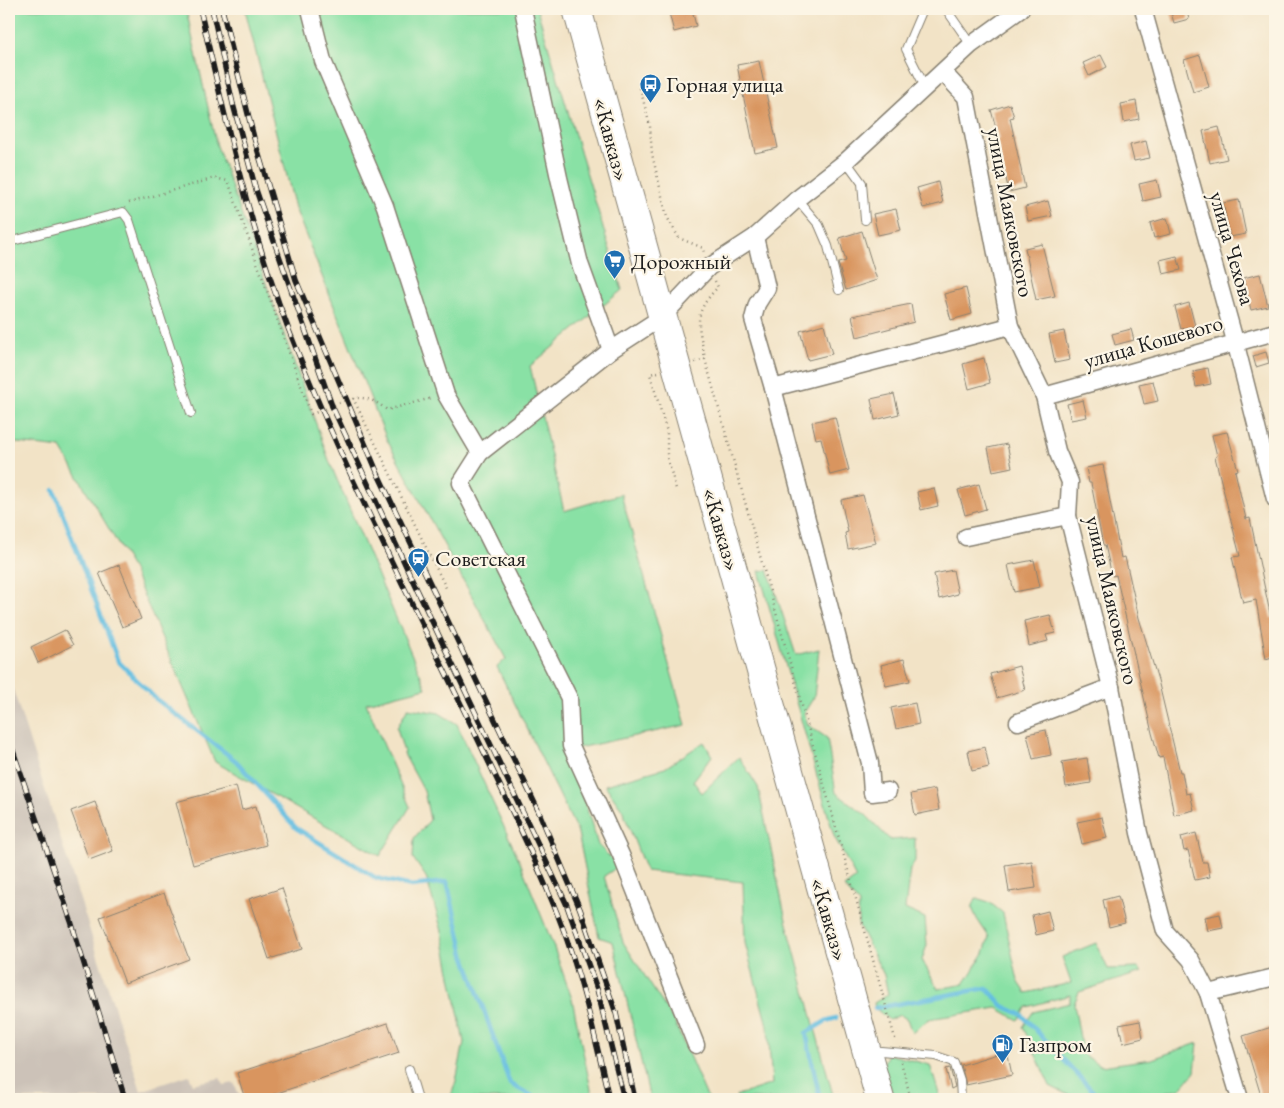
<svg xmlns="http://www.w3.org/2000/svg" width="1284" height="1108" viewBox="0 0 1284 1108" font-family="'EB Garamond',serif">
<style>
.industrial{fill:#ccc2b8}
.green{fill:#89e1a5;stroke:#527e60}
.lines{fill:none;stroke-linecap:round;stroke-linejoin:round}
.stream{stroke:#63bee1;stroke-width:4.5}
.building{fill:#d9955f}
.service-casing{stroke:#878071;stroke-width:10}
.minor-casing{stroke:#878071;stroke-width:19}
.trunk-casing{stroke:#878071;stroke-width:30}
.path{stroke:#878071;stroke-width:2.5;stroke-dasharray:1 4;stroke-linecap:butt}
.service{stroke:#fff;stroke-width:8}
.minor{stroke:#fff;stroke-width:16}
.trunk{stroke:#fff;stroke-width:28}
.rail-casing{stroke:#1c1c1c;stroke-width:5.5}
.rail{stroke:#fcf5e5;stroke-width:4;stroke-dasharray:11;stroke-linecap:butt}
.labels{text-anchor:middle;stroke-width:4.5;stroke-linejoin:round;paint-order:stroke}
.poi-label{font-size:22px;fill:#1c1c1c;stroke:#fcf5e5;text-anchor:start}
.street-label{font-size:22px;fill:#1c1c1c;stroke:#fcf5e5}
</style>
<rect width="100%" height="100%" fill="#fcf5e5"/>
<filter id="ink" filterUnits="userSpaceOnUse"><feTurbulence type="fractalNoise" baseFrequency=".02" numOctaves="2"/><feDisplacementMap in="SourceGraphic" scale="10" xChannelSelector="R" yChannelSelector="G"/><feConvolveMatrix kernelMatrix="1 2 1 2 8 2 1 2 1" color-interpolation-filters="sRGB"/></filter>
<filter id="wash" filterUnits="userSpaceOnUse"><feTurbulence type="fractalNoise" baseFrequency=".0096" numOctaves="4" result="noise"/><feDisplacementMap in="SourceGraphic" scale="20" xChannelSelector="R" yChannelSelector="G"/><feGaussianBlur stdDeviation="1.12" result="paint"/><feColorMatrix in="noise" values="0 0 0 0 0 0 0 0 0 0 0 0 0 0 0 0 0 1.4 0 .05"/><feComposite in="paint" operator="in"/></filter>
<g filter="url(#wash)">
<rect width="100%" height="100%" fill="#f2e3c6"/>
<!-- industrial -->
<polygon class="industrial" points="9,677 141,1091 189,1075 193,1084 220,1078 224,1085 234,1083 241,1099 9,1099"/>
<!-- green -->
<g class="green">
<polygon points="9,9 186,9 216,143 330,463 426,688 366,703 410,807 380,856 215,762 131,566 61,448 9,442"/>
<polygon points="245,9 537,9 622,290 530,366 564,511 621,494 686,725 564,751 587,809 598,845 619,866 604,876 623,942 674,1021 708,1099 650,1099 613,942 599,937 578,833 497,667 506,659 387,440 295,208"/>
<polygon points="768,570 796,655 819,649 814,697 804,713 808,725 827,738 836,793 866,815 890,840 915,838 915,861 910,869 905,909 925,918 927,945 922,960 938,989 964,984 984,953 989,937 977,919 972,908 976,898 989,902 1003,913 1018,981 1026,993 1071,983 1062,957 1096,943 1108,969 1138,968 1142,972 1079,992 1074,1004 1083,1054 1101,1066 1152,1059 1198,1043 1195,1072 1181,1088 1140,1099 1076,1099 1050,1086 1023,1027 1033,1012 1070,1003 1070,995 1027,1007 1018,1020 997,1008 929,1019 912,1033 907,1019 900,1015 889,1020 875,1008 874,1003 888,994 884,975 858,924 859,904 844,887 856,878 834,836 759,571"/>
<polygon points="408,708 439,713 457,724 520,862 553,945 572,999 593,1099 450,1099 456,1081 464,1042 442,931 426,877 413,858 414,838 430,820 424,791 405,756 397,728"/>
<polygon points="704,742 712,756 693,781 702,793 739,757 758,787 785,916 834,1099 737,1099 736,1096 772,1084 768,1029 745,943 743,882 646,871 622,809 605,785 665,768"/>
<polygon points="888,1054 930,1065 940,1097 938,1099 894,1099 883,1064"/>
</g>
<g class="lines">
<!-- stream -->
<g class="stream">
<polyline points="54,490 118,661 156,699 236,761 296,828 376,878 411,886 447,882 464,954 510,1084 538,1099"/>
<polyline points="875,1008 987,988 1003,1006 1022,1015 1100,1099"/>
<polyline points="820,1099 806,1033 826,1021 836,1018"/>
</g>
</g>
<g id="blocks">
<!-- building -->
<g class="building">
<polygon points="668,9 692,9 696,26 674,32"/>
<polygon points="1170,9 1186,9 1189,19 1174,23"/>
<polygon points="1101,55 1107,67 1089,76 1083,63"/>
<polygon points="1200,55 1209,87 1193,92 1184,60"/>
<polygon points="759,61 778,148 755,153 737,65"/>
<polygon points="1136,101 1139,119 1124,122 1121,104"/>
<polygon points="1010,104 1014,117 1010,118 1025,188 1009,192 997,140 999,139 991,110"/>
<polygon points="1219,127 1227,159 1210,163 1203,131"/>
<polygon points="1146,141 1150,158 1134,161 1130,145"/>
<polygon points="1157,180 1161,197 1143,201 1139,184"/>
<polygon points="938,182 943,203 923,208 917,188"/>
<polygon points="1239,200 1246,234 1230,237 1223,203"/>
<polygon points="1048,201 1052,216 1028,221 1025,207"/>
<polygon points="896,209 901,230 878,235 873,214"/>
<polygon points="1167,218 1171,234 1154,238 1150,223"/>
<polygon points="862,231 877,280 846,290 838,263 846,261 839,238"/>
<polygon points="1042,244 1055,296 1036,300 1025,248"/>
<polygon points="1177,256 1181,270 1163,274 1160,260"/>
<polygon points="1260,274 1268,306 1251,310 1243,278"/>
<polygon points="966,288 972,314 951,320 944,294"/>
<polygon points="1189,303 1195,326 1181,329 1175,307"/>
<polygon points="911,304 914,322 857,337 852,316"/>
<polygon points="824,324 832,354 808,360 800,331"/>
<polygon points="1131,329 1134,340 1115,345 1112,334"/>
<polygon points="1064,331 1070,360 1055,363 1049,334"/>
<polygon points="1266,352 1269,363 1256,367 1253,356"/>
<polygon points="984,358 990,383 969,389 963,364"/>
<polygon points="1208,368 1211,384 1196,387 1193,371"/>
<polygon points="1153,381 1158,401 1144,404 1139,384"/>
<polygon points="894,394 899,414 875,420 871,399"/>
<polygon points="1083,400 1087,417 1071,420 1067,404"/>
<polygon points="835,417 849,470 830,475 821,438 816,439 812,422"/>
<polygon points="1227,432 1238,470 1235,471 1246,519 1250,518 1271,618 1274,617 1275,656 1266,659 1256,600 1243,603 1232,557 1240,556 1215,457 1217,456 1212,435"/>
<polygon points="1007,444 1012,467 993,471 988,448"/>
<polygon points="1103,465 1121,558 1125,557 1139,618 1158,680 1180,772 1182,772 1186,794 1190,793 1194,810 1174,815 1163,757 1159,758 1152,733 1116,575 1112,576 1105,545 1103,545 1091,483 1089,483 1086,468"/>
<polygon points="979,484 986,509 965,515 958,490"/>
<polygon points="934,488 938,506 921,510 917,492"/>
<polygon points="863,495 876,543 848,549 845,533 848,532 841,500"/>
<polygon points="1034,560 1040,587 1014,592 1008,565"/>
<polygon points="119,565 141,619 122,627 99,573"/>
<polygon points="953,570 958,594 939,599 934,574"/>
<polygon points="1050,615 1055,633 1046,635 1048,641 1029,646 1024,621"/>
<polygon points="65,630 73,645 38,663 31,647"/>
<polygon points="904,659 910,681 886,686 881,665"/>
<polygon points="1019,666 1025,690 997,698 990,674"/>
<polygon points="915,703 919,724 896,729 891,708"/>
<polygon points="1046,730 1051,755 1033,759 1027,734"/>
<polygon points="985,747 989,767 972,771 968,751"/>
<polygon points="1087,758 1091,783 1066,787 1062,762"/>
<polygon points="236,786 242,810 256,806 266,845 193,865 176,802"/>
<polygon points="935,789 939,810 915,815 911,794"/>
<polygon points="95,802 113,851 89,860 71,811"/>
<polygon points="1102,817 1107,838 1082,844 1077,822"/>
<polygon points="1196,833 1203,862 1207,862 1210,877 1195,880 1188,850 1184,851 1181,837"/>
<polygon points="1032,861 1036,888 1009,892 1005,865"/>
<polygon points="282,888 302,949 269,959 249,899"/>
<polygon points="164,893 189,959 125,983 100,917"/>
<polygon points="1118,896 1125,923 1109,927 1103,900"/>
<polygon points="1048,911 1053,931 1036,935 1032,915"/>
<polygon points="1220,914 1223,928 1208,931 1205,917"/>
<polygon points="1140,1021 1143,1038 1123,1043 1119,1025"/>
<polygon points="388,1023 399,1053 259,1099 245,1099 237,1073"/>
<polygon points="1275,1026 1275,1099 1262,1099 1243,1036"/>
<polygon points="1007,1051 1012,1075 966,1085 961,1065"/>
<polygon points="950,1068 955,1087 951,1089 946,1069"/>
</g>
</g>
</g>
<g filter="url(#ink)">
<use href="#blocks" fill-opacity="0" stroke="#878071" stroke-width="1"/>
<g class="lines">
<defs>
<g id="service">
<polyline points="923,9 906,49 925,87"/>
<polyline points="946,9 971,45"/>
<polyline points="846,161 862,183 865,220"/>
<polyline points="797,199 819,225 828,246 839,290"/>
<polyline points="9,242 123,212 129,220 191,413"/>
<polyline points="870,1050 936,1056 954,1062 960,1080 961,1099"/>
<polyline points="409,1069 418,1099"/>
</g>
<g id="minor">
<polyline points="310,9 323,61 385,206 446,395 480,453"/>
<polyline points="523,9 559,178 580,264 611,350"/>
<polyline points="1143,9 1235,341 1275,499"/>
<polyline points="943,72 966,97 1010,326 1044,396 1057,451 1070,482 1068,516 1111,687 1139,833 1165,931 1191,960 1208,993 1240,1099"/>
<polyline points="755,237 767,288 757,304 753,319 773,388 870,763 872,793 888,791"/>
<polyline points="773,388 1010,326"/>
<polyline points="1044,396 1275,332"/>
<polyline points="966,537 1068,516"/>
<polyline points="1018,722 1111,687"/>
<polyline points="1208,993 1275,977"/>
<polyline points="696,1045 621,855 571,746 569,698 461,483 480,453 611,350 662,317 709,267 755,237 797,199 846,161 971,45 1021,9"/>
</g>
<polyline id="trunk" points="577,9 880,1099"/>
</defs>
<!-- service casing -->
<use href="#service" class="service-casing"/>
<!-- minor casing -->
<use href="#minor" class="minor-casing"/>
<!-- trunk casing -->
<use href="#trunk" class="trunk-casing"/>
<!-- path -->
<g class="path">
<polyline points="640,88 650,126 652,154 667,217 679,238 703,248 704,253"/>
<path d="M129,203L215,178L228,181L311,414C342,405 357,385 387,410L432,398"/>
<path d="M715,281L718,287C691,315 699,324 705,359L896,1042"/>
<polyline points="695,362 705,359"/>
<polyline points="658,372 650,374 667,432 667,457 676,489"/>
<polyline points="353,398 446,588"/>
<polyline points="901,1062 911,1099"/>
</g>
<!-- service -->
<use href="#service" class="service"/>
<!-- minor -->
<use href="#minor" class="minor"/>
<!-- trunk -->
<use href="#trunk" class="trunk"/>
<defs>
<g id="rail">
<path d="M200,9C227,125 252,242 298,353C353,489 421,620 484,752C509,805 535,858 557,913C581,973 595,1036 609,1099"/>
<polyline points="212,9 233,104 256,190 332,406 412,579 566,903 597,989 624,1099"/>
<polyline points="222,9 254,138 296,280 378,474 538,810 580,909 616,1013 635,1099"/>
<polyline points="9,739 71,921 125,1099"/>
</g>
</defs>
<!-- rail casing -->
<use href="#rail" class="rail-casing"/>
<!-- rail -->
<use href="#rail" class="rail"/>
</g>
</g>
<!-- icons -->
<defs>
<symbol id="bus-pin" viewBox="-11 -11 22 30"><path d="M0 17L-7.5 6A9.5 9.5 0 1 1 7.5 6Z" fill="#1f6fb2" stroke="#fcf5e5"/><path d="M-5-6H5V4H4V6H2V4H-2V6H-4V4H-5ZM-3.5-4V0h7V-4ZM-3.5 1.2v1.5H-2V1.2ZM2 1.2v1.5H3.5V1.2Z" fill="#fff"/></symbol>
<symbol id="supermarket-pin" viewBox="-11 -11 22 30"><path d="M0 17L-7.5 6A9.5 9.5 0 1 1 7.5 6Z" fill="#1f6fb2" stroke="#fcf5e5"/><path d="M-6-5.5h2.5l.6 2H6L4.5 2H-2.5L-4.4-4H-6ZM-1.5 3.2a1.3 1.3 0 1 0 .1 0ZM3 3.2a1.3 1.3 0 1 0 .1 0Z" fill="#fff"/></symbol>
<symbol id="station-pin" viewBox="-11 -11 22 30"><path d="M0 17L-7.5 6A9.5 9.5 0 1 1 7.5 6Z" fill="#1f6fb2" stroke="#fcf5e5"/><path d="M-3-6H3Q5-6 5-4V2Q5 4 3 4L4.5 6H3L1.5 4h-3L-3 6H-4.5L-3 4Q-5 4-5 2V-4Q-5-6-3-6ZM-3.5-4v3h7v-3ZM-3.5 1v1.5H-2V1ZM2 1v1.5H3.5V1Z" fill="#fff"/></symbol>
<symbol id="fuel-pin" viewBox="-11 -11 22 30"><path d="M0 17L-7.5 6A9.5 9.5 0 1 1 7.5 6Z" fill="#1f6fb2" stroke="#fcf5e5"/><path d="M-5.5-6h7V0h2V4h1.3V-2.5L3-4.5l.8-.8L6-3V5H2.5V1h-1V6h-7ZM-4.2-4.7v3.2H.2V-4.7Z" fill="#fff"/></symbol>
</defs>
<g fill-rule="evenodd">
<use href="#bus-pin" x="638" y="72" width="25" height="34"/>
<use href="#supermarket-pin" x="602" y="248" width="25" height="34"/>
<use href="#station-pin" x="406" y="546" width="25" height="34"/>
<use href="#fuel-pin" x="990" y="1032" width="25" height="34"/>
</g>
<g class="labels">
<!-- poi labels -->
<g class="poi-label">
<text x="666" y="92">Горная улица</text>
<text x="631" y="269">Дорожный</text>
<text x="435" y="566">Советская</text>
<text x="1019" y="1052">Газпром</text>
</g>
<!-- street labels -->
<g class="street-label">
<text transform="translate(612 139) rotate(75)" y="8">«Кавказ»</text>
<text transform="translate(1011 212) rotate(79)" y="8">улица Маяковского</text>
<text transform="translate(1233 248) rotate(74)" y="8">улица Чехова</text>
<text transform="translate(1153 341) rotate(-16)" y="8">улица Кошевого</text>
<text transform="translate(722 529) rotate(74)" y="8">«Кавказ»</text>
<text transform="translate(1113 600) rotate(77)" y="8">улица Маяковского</text>
<text transform="translate(830 919) rotate(74)" y="8">«Кавказ»</text>
</g>
</g>
<!-- margin -->
<rect width="1284" height="1108" fill="none" stroke="#fcf5e5" stroke-width="30"/>
</svg>
